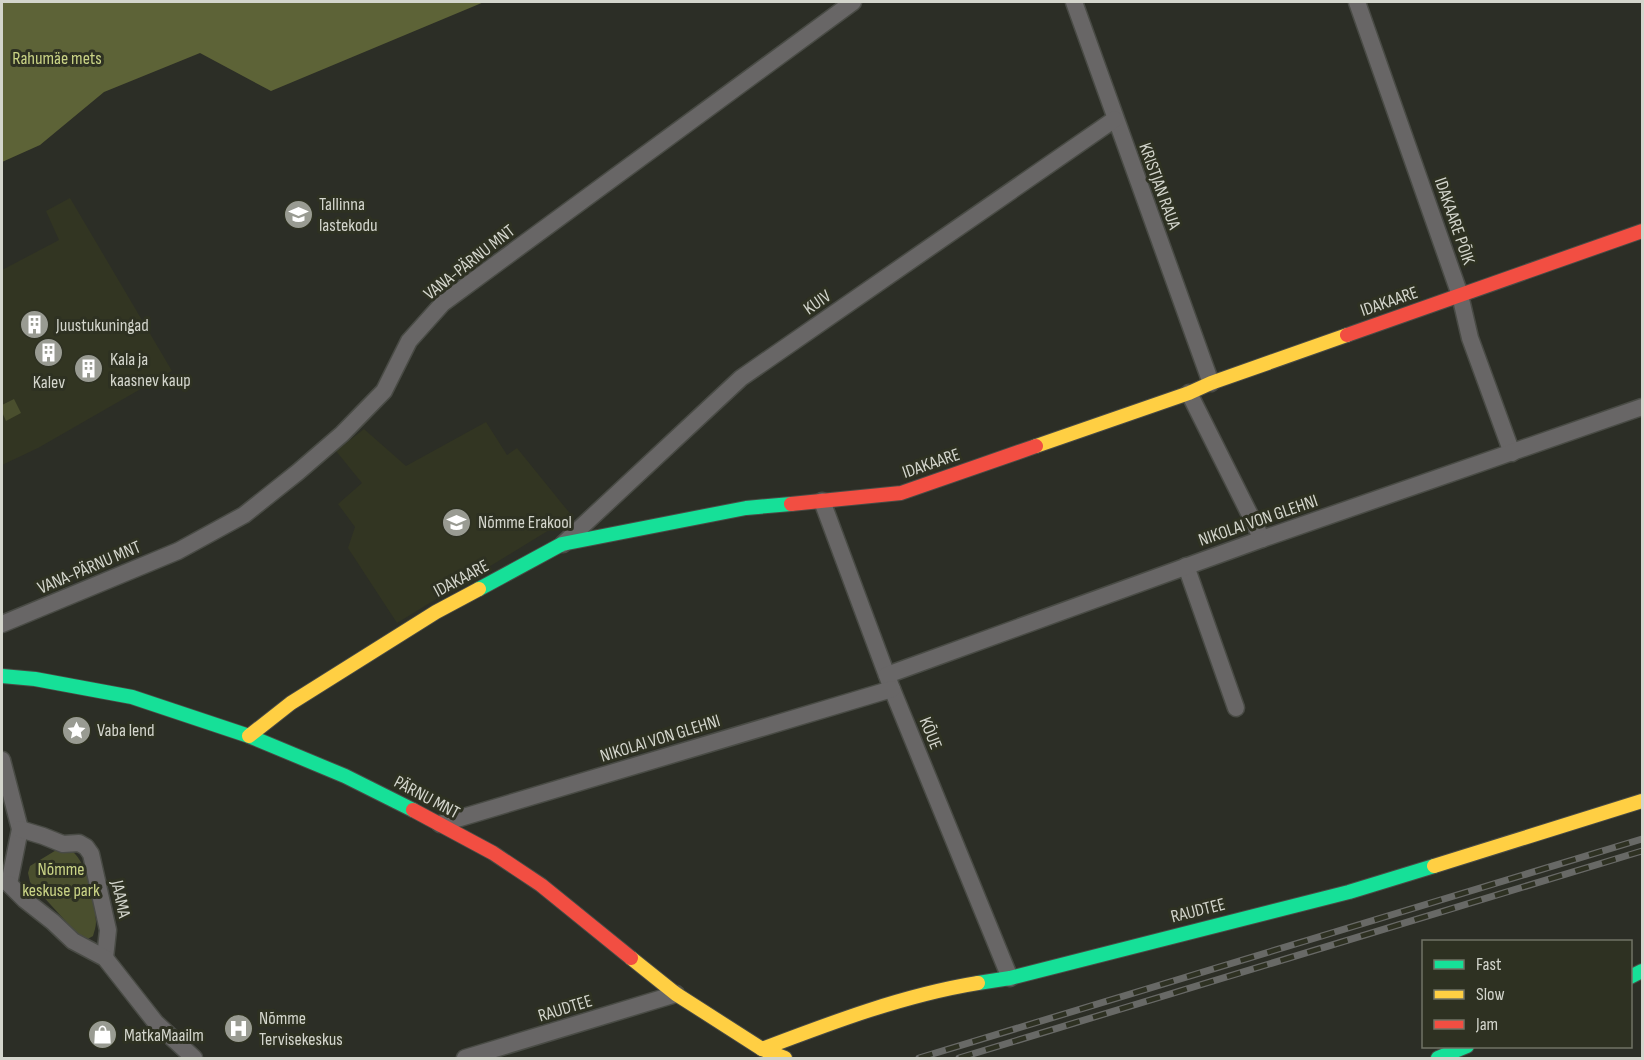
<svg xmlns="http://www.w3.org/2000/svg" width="1644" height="1060" viewBox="0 0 1644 1060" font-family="'Sofia Sans Condensed',sans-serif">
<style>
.built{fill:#323522}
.green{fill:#4a4f2e}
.forest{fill:#5d6337}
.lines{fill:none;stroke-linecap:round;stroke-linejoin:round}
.street-casing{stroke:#494b45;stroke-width:19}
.fast-casing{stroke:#494b45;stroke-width:16}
.slow-casing{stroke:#494b45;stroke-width:16}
.jam-casing{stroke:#494b45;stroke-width:16}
.street{stroke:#686666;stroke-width:16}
.fast{stroke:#16e098;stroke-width:14}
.slow{stroke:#ffcf43;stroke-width:14}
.jam{stroke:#f24e42;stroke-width:14}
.rail-casing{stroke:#686966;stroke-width:7}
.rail{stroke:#2e3122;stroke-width:4.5;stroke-dasharray:14;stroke-linecap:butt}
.labels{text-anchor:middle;stroke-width:6;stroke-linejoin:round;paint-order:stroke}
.park-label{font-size:18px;fill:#c9d385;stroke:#2e3122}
.street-label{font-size:18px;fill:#d3d5cc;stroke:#2e3122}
.poi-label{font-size:18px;fill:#d3d5cc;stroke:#2e3122;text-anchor:start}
</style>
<rect width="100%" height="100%" fill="#2c2e26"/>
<!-- built -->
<g class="built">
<polygon points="70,198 172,371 38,448 2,465 2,270 59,240 46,211"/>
<polygon points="486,422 507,455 517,448 572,516 397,623 348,548 355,527 338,504 362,483 336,451 364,429 406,466"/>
</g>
<!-- green -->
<g class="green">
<polygon points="14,399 21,413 6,421 2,412 2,405"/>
<path d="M58,849C63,849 68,849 72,851C88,864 95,902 96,922C96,927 94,932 93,936L86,940L80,937L30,882L28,873L30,866Z"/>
</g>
<!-- forest -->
<polygon class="forest" points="2,2 484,2 271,91 200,53 104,92 40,145 2,162"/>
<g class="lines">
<defs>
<g id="street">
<polyline points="1074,2 1211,383"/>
<polyline points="1357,2 1460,295 1470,338 1512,453"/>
<polyline points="1189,393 1262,539"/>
<polyline points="822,501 892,689 1010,978"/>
<polyline points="563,544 741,378 1115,119"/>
<polyline points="1186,566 1236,708"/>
<polyline points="2,624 178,551 244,515 298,472 342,434 384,391 409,341 443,303 853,2"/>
<polyline points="887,675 1262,539 1642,407"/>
<polyline points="2,760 20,829 9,884"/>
<polyline points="440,824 892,689"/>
<polyline points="20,829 43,836 63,844 79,843 86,847 91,854 108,930 105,958"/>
<polyline points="9,884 25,900 53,922 73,941 105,958 156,1023 194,1058"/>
<polyline points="465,1058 676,994"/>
</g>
<g id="fast">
<polyline points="479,589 562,544 746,508 791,504"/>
<polyline points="2,676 35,679 132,697 249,736 345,776 413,810"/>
<polyline points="1630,977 1642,971"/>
<polyline points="978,983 1010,978 1349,892 1434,866"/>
<polyline points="1438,1058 1467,1046"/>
</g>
<g id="slow">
<polyline points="1036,446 1189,393 1211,383 1347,335"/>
<polyline points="249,736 291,703 436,612 479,589"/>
<polyline points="1434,866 1642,801"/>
<polyline points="631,958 676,994 762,1049 785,1058"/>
<path d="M762,1049C833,1022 904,995 978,983"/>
</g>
<g id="jam">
<polyline points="1347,335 1642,231"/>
<polyline points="791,504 901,493 1036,446"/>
<polyline points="413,810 493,853 541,885 631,958"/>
</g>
</defs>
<!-- street casing -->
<use href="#street" class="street-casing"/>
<!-- fast casing -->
<use href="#fast" class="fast-casing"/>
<!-- slow casing -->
<use href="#slow" class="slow-casing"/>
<!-- jam casing -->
<use href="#jam" class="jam-casing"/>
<!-- street -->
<use href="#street" class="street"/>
<!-- fast -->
<use href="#fast" class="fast"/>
<!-- slow -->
<use href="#slow" class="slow"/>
<!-- jam -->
<use href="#jam" class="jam"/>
<defs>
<g id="rail">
<polyline points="919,1058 1642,839"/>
<polyline points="959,1058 1642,851"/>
</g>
</defs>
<!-- rail casing -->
<use href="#rail" class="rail-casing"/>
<!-- rail -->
<use href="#rail" class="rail"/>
</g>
<!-- icons -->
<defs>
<symbol id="school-disc" viewBox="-11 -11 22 22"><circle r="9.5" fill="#999b92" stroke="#2e3122"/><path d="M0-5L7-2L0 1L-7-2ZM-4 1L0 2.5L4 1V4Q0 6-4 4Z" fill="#fff"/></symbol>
<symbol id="building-disc" viewBox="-11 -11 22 22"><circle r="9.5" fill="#999b92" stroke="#2e3122"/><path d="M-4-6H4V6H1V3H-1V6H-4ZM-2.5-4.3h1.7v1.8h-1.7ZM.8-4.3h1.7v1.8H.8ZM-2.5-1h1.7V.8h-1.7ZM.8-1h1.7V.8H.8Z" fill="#fff"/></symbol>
<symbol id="sight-disc" viewBox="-11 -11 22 22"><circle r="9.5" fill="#999b92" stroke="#2e3122"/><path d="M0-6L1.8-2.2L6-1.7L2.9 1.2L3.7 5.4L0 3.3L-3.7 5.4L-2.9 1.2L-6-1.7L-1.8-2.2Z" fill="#fff"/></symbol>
<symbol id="hospital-disc" viewBox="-11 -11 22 22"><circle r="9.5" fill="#999b92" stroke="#2e3122"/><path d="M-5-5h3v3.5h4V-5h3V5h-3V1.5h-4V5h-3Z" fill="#fff"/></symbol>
<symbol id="shop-disc" viewBox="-11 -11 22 22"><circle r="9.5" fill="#999b92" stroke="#2e3122"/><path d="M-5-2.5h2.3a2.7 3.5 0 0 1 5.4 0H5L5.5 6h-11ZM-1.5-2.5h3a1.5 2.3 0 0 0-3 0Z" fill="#fff"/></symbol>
</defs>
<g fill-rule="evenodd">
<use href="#school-disc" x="282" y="198" width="33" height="33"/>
<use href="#building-disc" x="18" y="308" width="33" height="33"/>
<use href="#building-disc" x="32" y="336" width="33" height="33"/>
<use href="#building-disc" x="72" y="352" width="33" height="33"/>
<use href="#school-disc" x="440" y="506" width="33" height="33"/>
<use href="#sight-disc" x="60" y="714" width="33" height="33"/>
<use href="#hospital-disc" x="222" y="1012" width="33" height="33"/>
<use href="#shop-disc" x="86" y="1018" width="33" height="33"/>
</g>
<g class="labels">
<!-- park labels -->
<g class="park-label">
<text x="57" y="64">Rahumäe mets</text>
<text x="61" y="875">Nõmme<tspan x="61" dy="21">keskuse park</tspan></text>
</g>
<!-- street labels -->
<g class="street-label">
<text transform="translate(1160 186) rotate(70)" y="6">KRISTJAN RAUA</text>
<text transform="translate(1455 221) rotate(71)" y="6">IDAKAARE PÕIK</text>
<text transform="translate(469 262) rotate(-38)" y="6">VANA-PÄRNU MNT</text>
<text transform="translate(1389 301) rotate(-19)" y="6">IDAKAARE</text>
<text transform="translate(817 302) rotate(-35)" y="6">KUIV</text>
<text transform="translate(931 463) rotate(-19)" y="6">IDAKAARE</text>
<text transform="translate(1258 520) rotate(-19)" y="6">NIKOLAI VON GLEHNI</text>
<text transform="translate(89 567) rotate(-23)" y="6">VANA-PÄRNU MNT</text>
<text transform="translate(461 578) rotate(-28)" y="6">IDAKAARE</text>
<text transform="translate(931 733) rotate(68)" y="6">KÕUE</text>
<text transform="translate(660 738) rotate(-17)" y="6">NIKOLAI VON GLEHNI</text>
<text transform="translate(427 797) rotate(28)" y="6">PÄRNU MNT</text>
<text transform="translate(121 899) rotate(78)" y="6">JAAMA</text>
<text transform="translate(1198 910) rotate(-14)" y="6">RAUDTEE</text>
<text transform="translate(565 1008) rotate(-17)" y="6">RAUDTEE</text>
</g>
<!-- poi labels -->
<g class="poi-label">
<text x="319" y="210">Tallinna<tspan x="319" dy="21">lastekodu</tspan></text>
<text x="56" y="331">Juustukuningad</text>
<text x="110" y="365">Kala ja<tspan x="110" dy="21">kaasnev kaup</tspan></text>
<text x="49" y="388" text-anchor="middle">Kalev</text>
<text x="478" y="528">Nõmme Erakool</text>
<text x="97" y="736">Vaba lend</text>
<text x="259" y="1024">Nõmme<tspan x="259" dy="21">Tervisekeskus</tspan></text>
<text x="124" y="1041">MatkaMaailm</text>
</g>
</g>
<!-- border -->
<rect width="1644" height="1060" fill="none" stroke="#d3d5cc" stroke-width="6"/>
<!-- legend -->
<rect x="1422" y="940" width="210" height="108" fill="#2e3122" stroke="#707366" stroke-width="1.5"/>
<rect x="1434" y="960" width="30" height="9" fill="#16e098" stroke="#707366" stroke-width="1.5"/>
<text x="1476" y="970" font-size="18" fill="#d3d5cc">Fast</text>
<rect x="1434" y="990" width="30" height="9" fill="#ffcf43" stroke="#707366" stroke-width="1.5"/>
<text x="1476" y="1000" font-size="18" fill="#d3d5cc">Slow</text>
<rect x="1434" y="1020" width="30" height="9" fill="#f24e42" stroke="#707366" stroke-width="1.5"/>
<text x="1476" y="1030" font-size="18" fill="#d3d5cc">Jam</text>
</svg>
